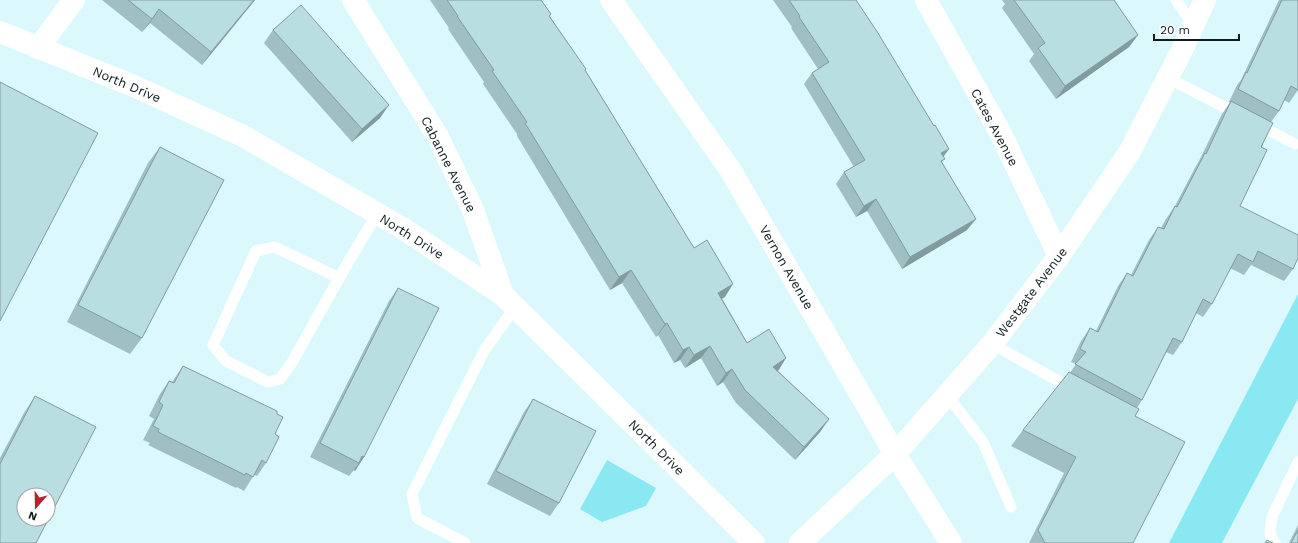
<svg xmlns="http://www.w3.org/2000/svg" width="1298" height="543" viewBox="0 0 1298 543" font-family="'Work Sans',sans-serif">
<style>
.green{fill:#89e8f2}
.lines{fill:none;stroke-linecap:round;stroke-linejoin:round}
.service{stroke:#fff;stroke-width:11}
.minor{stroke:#fff;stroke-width:22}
.tertiary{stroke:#fff;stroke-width:22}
.wall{fill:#9fbfc2}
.shaded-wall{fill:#829b9e}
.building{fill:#b9dee2;stroke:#829b9e;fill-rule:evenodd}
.labels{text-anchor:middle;stroke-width:3;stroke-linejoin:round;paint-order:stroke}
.street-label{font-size:13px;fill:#0e1c1e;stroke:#fff}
</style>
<rect width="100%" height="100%" fill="#dbf9fd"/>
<!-- green -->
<g class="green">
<polygon points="1298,294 1298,399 1222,543 1169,543"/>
<polygon points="607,460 656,488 646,506 602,522 580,509"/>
</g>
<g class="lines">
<!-- service -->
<g class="service">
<polyline points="1176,0 1193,25"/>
<polyline points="1168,78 1238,114"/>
<polyline points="1257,124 1295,144"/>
<polyline points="339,278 275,247 256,251 213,345 226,361 268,382 280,379 291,364 347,264 377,214"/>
<polyline points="992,344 1073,389"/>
<polyline points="947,395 983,442 1011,507"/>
<polyline points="465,543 417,518 412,494 484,351 515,307"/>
<polyline points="1275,543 1270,534 1272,517 1298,462"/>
</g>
<!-- minor -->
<g class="minor">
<polyline points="353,0 437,135 473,210 503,295"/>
<polyline points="926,0 1000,132 1059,256"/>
<polyline points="0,32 136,87 243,136 404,229 503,295 754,543"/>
<polyline points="38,48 74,0"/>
<polyline points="800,543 895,454 992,344 1059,256 1129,153 1182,50 1205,0"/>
</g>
<!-- tertiary -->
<polyline class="tertiary" points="611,0 731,171 895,454 951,543"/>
</g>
<!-- wall -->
<g class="wall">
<polygon points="102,0 255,0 202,65 150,23 142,32"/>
<polygon points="430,0 541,0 551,14 550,16 585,70 694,248 725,297 722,298 747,343 786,358 778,371 829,419 820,432 795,460 736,403 723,382 717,386 701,358 685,368 680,360 674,363 658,335 656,337 622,283 610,290 517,136 517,134 483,84 484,82 448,29 449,28"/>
<polygon points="773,0 856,0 943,157 942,163 967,230 902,269 867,211 856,217 836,184 844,172 854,167 804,84 812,73 818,69 791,28 792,27"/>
<polygon points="1002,0 1114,0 1138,35 1129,47 1056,99 1029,61 1034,54 1002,8 1005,4"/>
<polygon points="1279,0 1298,0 1298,90 1289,103 1284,100 1279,111 1271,122 1240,206 1293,269 1284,281 1251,265 1244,275 1230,268 1212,304 1203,317 1196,313 1182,342 1173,355 1166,352 1142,400 1137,408 1135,416 1133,543 1029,543 1064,473 1011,446 1023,430 1070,373 1076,364 1071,362 1081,341 1090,328 1096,331 1118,286 1127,273 1131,275 1149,240 1158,227 1161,228 1166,219 1175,206 1196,166 1199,161 1222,114 1230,102 1229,102 1237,85 1241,80"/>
<polygon points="273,30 380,118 352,142 264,43"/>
<polygon points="160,147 142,338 130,354 67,322 148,163"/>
<polygon points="398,288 364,457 355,471 354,470 349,476 310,457 389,301"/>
<polygon points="183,366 277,414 275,434 266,463 257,476 254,475 244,491 237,487 236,488 148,445 150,443 143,440 154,419 149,416 160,394 169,381 172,382"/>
<polygon points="35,396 0,543 0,458 24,413"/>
<polygon points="533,399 559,503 550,516 487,484 524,412"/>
<polygon points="1298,525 1298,543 1289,543"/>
</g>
<!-- shaded-wall -->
<g class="shaded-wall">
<polygon points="254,0 255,0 202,65 211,52"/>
<polygon points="159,9 150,23 142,32 152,19"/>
<polygon points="1138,35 1129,47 1056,99 1065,86"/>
<polygon points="389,105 380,118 352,142 362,129"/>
<polygon points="949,149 941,160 941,153"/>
<polygon points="876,199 867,211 856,217 864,206"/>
<polygon points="976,219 967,230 902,269 910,257"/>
<polygon points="631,270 622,283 610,290 619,277"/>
<polygon points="733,284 725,297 710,305 718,293"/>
<polygon points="667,323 658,335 656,337 665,324"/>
<polygon points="710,346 701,358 685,368 694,355"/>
<polygon points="689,347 680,360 674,363 683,350"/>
<polygon points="786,358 778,371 773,367"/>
<polygon points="732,369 723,382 717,386 726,373"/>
<polygon points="829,419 820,432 795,460 804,447"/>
<polygon points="362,456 364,457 355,471 354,470 359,463"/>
</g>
<!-- building -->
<g class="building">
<polygon points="128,0 254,0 211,52 159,9 152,19"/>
<polygon points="447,0 541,0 551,14 549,16 586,69 585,70 694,248 707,240 733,284 718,293 747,343 769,329 786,358 773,367 829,419 804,447 745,390 732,369 726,373 710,346 694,355 689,347 683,350 667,323 665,324 631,270 619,277 525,123 527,122 492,71 494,70 457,16 458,16"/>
<polygon points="789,0 856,0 878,33 934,126 935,125 949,149 941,153 945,159 941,161 976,219 910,257 876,199 864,206 844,172 865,160 812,73 829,62 799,17 800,16"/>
<polygon points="1014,0 1114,0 1138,35 1065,86 1038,48 1045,43"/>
<polygon points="1282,0 1298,0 1298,90 1291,86 1279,111 1238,89 1246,72 1247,73"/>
<polygon points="301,5 389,105 362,129 273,30"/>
<polygon points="0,82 98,133 0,321"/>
<polygon points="1231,101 1273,123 1261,147 1267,150 1240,206 1298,235 1298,258 1293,269 1258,251 1253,262 1238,254 1212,304 1203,299 1182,342 1173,338 1142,400 1075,364 1086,352 1080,349 1090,328 1098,332 1127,273 1133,276 1158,227 1164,229 1175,206 1177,207 1205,153 1206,154"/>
<polygon points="160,147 224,180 142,338 78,305"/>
<polygon points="398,288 439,308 364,457 362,456 359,463 320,443"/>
<polygon points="183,366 277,411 277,414 283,417 275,434 279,437 266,463 262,460 253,477 246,473 245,475 158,432 159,429 153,426 163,405 159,402 169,381 174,383"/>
<polygon points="1069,372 1139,409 1135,416 1185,442 1133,543 1045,543 1038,530 1076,457 1023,430"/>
<path d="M35,396L96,427L36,543H0V464ZM24,495H48V519H24Z"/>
<polygon points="533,399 596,431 559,503 496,471"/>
<polygon points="1298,530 1298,543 1291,543"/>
<polygon points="1267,540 1273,543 1265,543"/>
</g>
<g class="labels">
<!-- street labels -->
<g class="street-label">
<text transform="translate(127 84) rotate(23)" y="5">North Drive</text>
<text transform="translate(995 127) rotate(62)" y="5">Cates Avenue</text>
<text transform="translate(449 164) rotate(63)" y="5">Cabanne Avenue</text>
<text transform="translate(412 236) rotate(32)" y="5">North Drive</text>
<text transform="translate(787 267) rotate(60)" y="5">Vernon Avenue</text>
<text transform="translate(1031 292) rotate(-53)" y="5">Westgate Avenue</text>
<text transform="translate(657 447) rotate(45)" y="5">North Drive</text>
</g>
</g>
<!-- north arrow -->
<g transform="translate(36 507) rotate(200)"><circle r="19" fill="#ffffff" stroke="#9fa4a5"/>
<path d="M0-3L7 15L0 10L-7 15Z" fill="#b5242a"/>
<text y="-6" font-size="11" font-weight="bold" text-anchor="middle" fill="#0e1c1e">N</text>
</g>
<!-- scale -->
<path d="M1154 34v6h85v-6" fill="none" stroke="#0e1c1e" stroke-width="2"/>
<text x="1160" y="34" font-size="12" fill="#0e1c1e" stroke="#ffffff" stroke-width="3" paint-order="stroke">20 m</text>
</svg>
